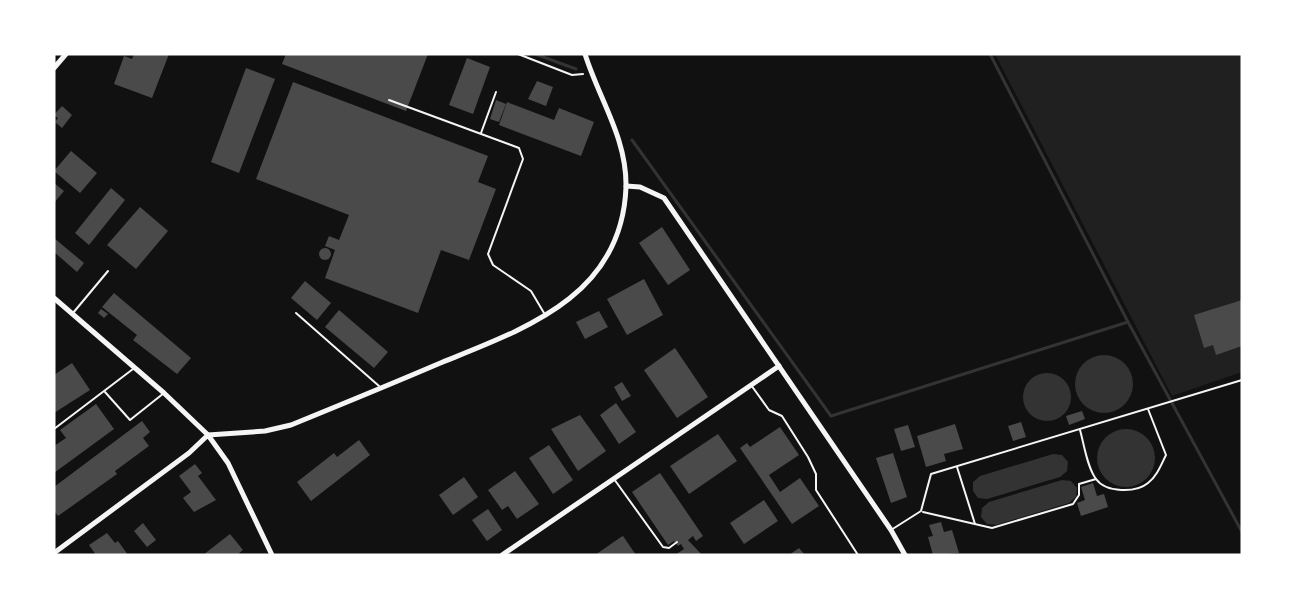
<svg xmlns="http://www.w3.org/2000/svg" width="1296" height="609" viewBox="0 0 1296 609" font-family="'Alegreya Sans',sans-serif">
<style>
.green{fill:#202020}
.water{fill:#333}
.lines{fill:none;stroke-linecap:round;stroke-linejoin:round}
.stream{stroke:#333;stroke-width:3}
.building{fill:#4a4a4a}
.path{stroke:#f5f5f5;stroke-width:2}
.service{stroke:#f5f5f5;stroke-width:2}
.minor{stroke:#f5f5f5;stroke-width:5}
</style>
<rect width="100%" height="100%" fill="#111"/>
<!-- green -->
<polygon class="green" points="995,54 1242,54 1242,372 1172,396"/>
<!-- water -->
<g class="water">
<circle cx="1104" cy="384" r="29"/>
<circle cx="1047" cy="397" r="24"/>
<circle cx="1126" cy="458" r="29"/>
<polygon points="1053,454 1062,455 1068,462 1067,471 1060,477 987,499 978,498 973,491 973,482 980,476"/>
<polygon points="1062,480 1071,481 1077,488 1076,497 1069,503 996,525 987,524 981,517 982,508 989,502"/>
</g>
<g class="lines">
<!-- stream -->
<g class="stream">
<polyline points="535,54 576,69"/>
<polyline points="990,54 1128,322 1242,532"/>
<polyline points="632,140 831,416 1128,322"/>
</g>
</g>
<!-- building -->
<g class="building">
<polygon points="134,54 169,54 152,98 114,84 124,56 132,59"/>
<polygon points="286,54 428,54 406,111 282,64"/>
<polygon points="467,58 490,67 473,114 449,105"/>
<polygon points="246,68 275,79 239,173 211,162"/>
<polygon points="537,81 553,87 546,106 528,99"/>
<polygon points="293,82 488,156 478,182 496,189 469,260 441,250 418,313 325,278 335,250 325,246 329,236 339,240 349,215 256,179"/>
<polygon points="496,100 506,104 499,122 490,119"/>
<polygon points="507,102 554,120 559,108 594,122 581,156 499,125"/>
<polygon points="62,106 72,115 62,128 55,122 58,118 54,115"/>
<polygon points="71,151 97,173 80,193 54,171"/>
<polygon points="54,183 64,191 54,203"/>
<polygon points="111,188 125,200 89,245 75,233"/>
<polygon points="140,207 168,231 136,269 107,245"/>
<polygon points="662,227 690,270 668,285 639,243"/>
<polygon points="54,238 84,263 77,272 54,252"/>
<circle cx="325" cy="254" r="6"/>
<polygon points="644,279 663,315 627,335 607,299"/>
<polygon points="305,281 331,303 317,320 291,298"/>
<polygon points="114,293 191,358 177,374 133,340 137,335 102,307"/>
<polygon points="1242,300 1242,346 1216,355 1213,345 1204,348 1194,315"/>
<polygon points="101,309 108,314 104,318 98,313"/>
<polygon points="339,310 388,352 374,368 325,327"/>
<polygon points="599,311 608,327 585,339 576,322"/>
<polygon points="675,348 708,397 677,418 644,370"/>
<polygon points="72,363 90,390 54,413 54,375"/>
<polygon points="622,382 631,396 622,401 614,387"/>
<polygon points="616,403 636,432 619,444 600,415"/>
<polygon points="96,404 114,429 54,473 54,446 66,438 60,430"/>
<polygon points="1082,411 1085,419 1069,425 1066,416"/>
<polygon points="580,415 606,451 578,471 551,429"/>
<polygon points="142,421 150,432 143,438 149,446 115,471 117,474 58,516 54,511 54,487"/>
<polygon points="1021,422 1026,437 1013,441 1008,426"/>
<polygon points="955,424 963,449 944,454 946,461 926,467 917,436"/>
<polygon points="908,425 915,447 901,451 894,429"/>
<polygon points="780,427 799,455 769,475 780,492 800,478 819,506 792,524 740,448 747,443 750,447"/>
<polygon points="718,434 737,461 689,494 670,466"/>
<polygon points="359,440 370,455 311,501 297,482 334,453 337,457"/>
<polygon points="549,445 573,480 553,494 529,458"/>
<polygon points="893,453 907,497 891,503 876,458"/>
<polygon points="195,464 202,473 198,476 216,500 194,512 183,498 191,492 179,476"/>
<polygon points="515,471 539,504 517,519 508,506 502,510 488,490"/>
<polygon points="660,473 703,536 696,541 693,536 688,540 702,555 675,555 684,549 681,544 678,546 674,541 668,545 632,492"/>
<polygon points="464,477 478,497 453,515 439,495"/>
<polygon points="1093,483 1097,496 1104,494 1108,507 1081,516 1077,503 1085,500 1081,487"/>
<polygon points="764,500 778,521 744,544 730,523"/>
<polygon points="488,509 502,530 487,541 472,520"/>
<polygon points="941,522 944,532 952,530 959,553 933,555 928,537 933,536 929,525"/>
<polygon points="143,523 156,540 147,547 134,531"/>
<polygon points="107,533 115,543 118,541 128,555 96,555 89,545"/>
<polygon points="230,534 243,550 237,555 203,555"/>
<polygon points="623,536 636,555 595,555 621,537"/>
<polygon points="799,548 805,555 789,555"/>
</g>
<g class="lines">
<!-- path -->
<polyline class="path" points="518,54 572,75 583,74"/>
<!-- service -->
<g class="service">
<polyline points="389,100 519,148 523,159 488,254 493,265 531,291 544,313"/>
<polyline points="481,133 496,92"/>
<polyline points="73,313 108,271"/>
<polyline points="296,313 379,386"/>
<polyline points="751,385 769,410 782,416 808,457 816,474 816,490 858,555"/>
<polyline points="105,392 130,420 164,393"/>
<polyline points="54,429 133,369"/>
<path d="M1080,430C1084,444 1087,467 1096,479C1106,493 1136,493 1148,483C1157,476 1161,465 1166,455L1148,409"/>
<polyline points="957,467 975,524"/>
<polyline points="614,479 663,547 669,548 677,542"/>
<polyline points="923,512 992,528 1073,504 1079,495 1079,484 1096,479"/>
<polyline points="891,530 921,511 931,474 1242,380"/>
</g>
<!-- minor -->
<g class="minor">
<polyline points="54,68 66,54"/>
<polyline points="626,186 640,187 664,198 891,530 905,555"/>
<path d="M54,298L164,393L208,435L265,431L291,425C340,405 389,385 438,364C524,329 622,297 626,187C627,138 599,99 585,54"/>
<polyline points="54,553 189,453 208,435 228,463 272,555"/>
<polyline points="502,555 779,366"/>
</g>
</g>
<!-- border -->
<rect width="1296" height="609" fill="none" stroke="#ffffff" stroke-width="111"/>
</svg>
